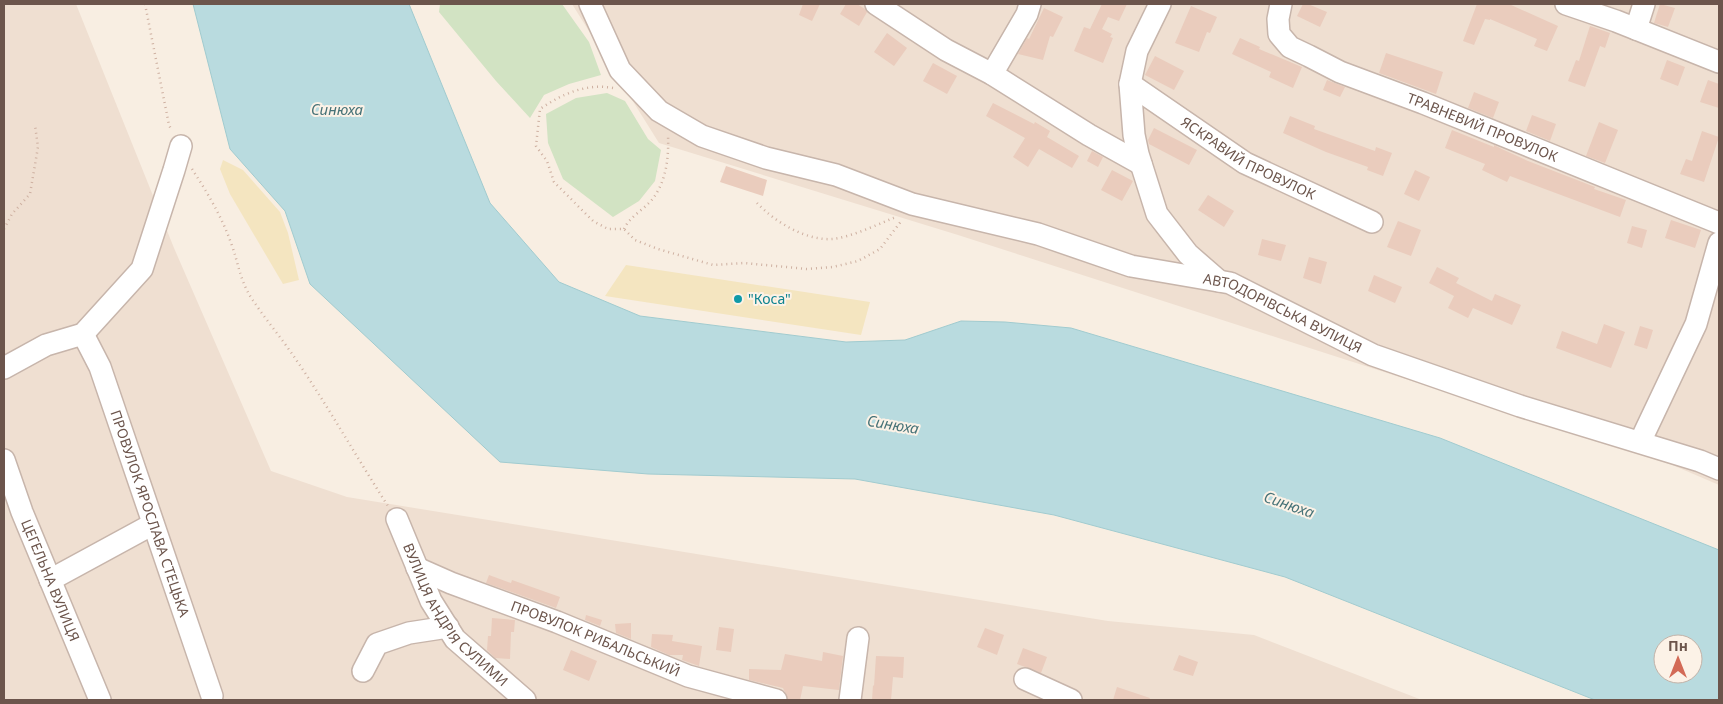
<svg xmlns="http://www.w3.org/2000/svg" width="1723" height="704" viewBox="0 0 1723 704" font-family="'Noto Sans',sans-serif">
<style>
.residential{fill:#efdfd1}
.green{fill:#d2e3c3}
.sand{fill:#f4e5c0}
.water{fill:#b9dbdf;stroke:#a1cbcf;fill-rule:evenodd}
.building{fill:#eaccbd}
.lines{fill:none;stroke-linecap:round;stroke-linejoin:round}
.minor-casing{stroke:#c7b5ab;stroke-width:24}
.path{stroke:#ceb0a1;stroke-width:2.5;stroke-dasharray:1 4;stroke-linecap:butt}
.minor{stroke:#fff;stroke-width:21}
.culture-dot{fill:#0f9aa8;stroke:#fcf2e7;stroke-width:2}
.labels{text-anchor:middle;stroke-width:4;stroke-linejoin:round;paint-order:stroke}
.street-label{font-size:14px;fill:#6c554c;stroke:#fcf2e7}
.culture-label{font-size:14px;fill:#0d838f;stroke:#fcf2e7;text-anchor:start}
.water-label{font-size:15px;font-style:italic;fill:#467277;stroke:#fcf2e7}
</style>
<rect width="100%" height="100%" fill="#f8eee2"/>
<!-- residential -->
<g class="residential">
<polygon points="4,4 76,4 174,248 271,471 347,497 1108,621 1254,635 1422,700 4,700"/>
<polygon points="572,4 1719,4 1719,485 1670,464 958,235 659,143"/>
</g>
<!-- green -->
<g class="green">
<polygon points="440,4 562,4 589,42 601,75 569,84 544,95 530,118 496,81 439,12"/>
<polygon points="607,93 625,101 648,139 661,150 655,181 639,201 613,217 563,179 548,143 546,114 576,98"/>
</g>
<!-- sand -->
<g class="sand">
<polygon points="223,160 243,170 280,212 288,233 299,280 283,284 230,194 220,169"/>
<polygon points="626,265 870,302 861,335 605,296"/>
</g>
<!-- water -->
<path class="water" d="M193,4H409L490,203L559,282L640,316L846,342L905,340L961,321L1005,322L1071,328L1440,438L1719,550V700H1595L1285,577L1054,515L855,479L648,474L500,462L310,284L285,211L230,149ZM1663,644H1693V674H1663Z"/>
<!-- building -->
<g class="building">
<polygon points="803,4 820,4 812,21 799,15"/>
<polygon points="846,4 857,4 865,9 867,12 859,26 840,14"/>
<polygon points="1102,4 1127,4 1119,21 1108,17 1102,29 1112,34 1110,37 1113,38 1103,63 1074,51 1084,27 1090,29"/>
<polygon points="1303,4 1308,4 1327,12 1320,27 1297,16"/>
<polygon points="1477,4 1509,4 1558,26 1547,51 1534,46 1537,39 1490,19 1490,20 1485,19 1474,45 1463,41"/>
<polygon points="1660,4 1675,8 1668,27 1654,23"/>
<polygon points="1191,6 1217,17 1210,33 1207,32 1199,52 1175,43"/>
<polygon points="1044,8 1063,17 1053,37 1050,36 1043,60 1018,54 1027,38 1029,39"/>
<polygon points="1590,26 1610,33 1605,48 1600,46 1585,87 1568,81 1576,60 1579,61"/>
<polygon points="887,33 907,48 894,66 874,52"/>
<polygon points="1240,38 1260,47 1259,49 1302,67 1293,88 1269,77 1271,72 1232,54"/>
<polygon points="1386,53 1443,72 1436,94 1379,73"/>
<polygon points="1155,56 1184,71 1174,90 1145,75"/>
<polygon points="1667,60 1685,67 1678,86 1660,79"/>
<polygon points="933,63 957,76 947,94 923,81"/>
<polygon points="1327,80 1345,87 1340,97 1323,90"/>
<polygon points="1708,80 1719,84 1719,108 1700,102"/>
<polygon points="1474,92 1499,102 1493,118 1468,108"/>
<polygon points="993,103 1034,124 1035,122 1050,131 1047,137 1079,156 1072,168 1039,149 1028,167 1013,157 1025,138 986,116"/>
<polygon points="1532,115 1556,124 1550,141 1526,131"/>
<polygon points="1290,116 1315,126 1314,129 1375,151 1376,147 1392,153 1383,176 1367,170 1368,167 1326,152 1283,133"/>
<polygon points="1599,122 1618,130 1605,163 1586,156"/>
<polygon points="1154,128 1197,150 1189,165 1149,144 1148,140"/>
<polygon points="1452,130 1494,147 1494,145 1504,150 1528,161 1595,187 1594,189 1626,200 1620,217 1510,176 1507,182 1482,170 1485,164 1445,148"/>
<polygon points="1702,131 1719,137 1704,182 1680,174 1686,159 1692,161"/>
<polygon points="1092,151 1103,157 1098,167 1087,161"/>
<polygon points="726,166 767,180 763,196 720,182"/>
<polygon points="1112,170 1133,181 1122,201 1101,190"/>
<polygon points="1415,170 1430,177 1419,201 1404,194"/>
<polygon points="1208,195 1234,211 1224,227 1198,210"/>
<polygon points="1671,220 1701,230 1695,248 1665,238"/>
<polygon points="1398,221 1421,230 1411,256 1387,247"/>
<polygon points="1632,226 1647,230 1642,248 1627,243"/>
<polygon points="1262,239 1286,245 1281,261 1258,255"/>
<polygon points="1309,257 1327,262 1321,284 1303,278"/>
<polygon points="1437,267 1459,278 1456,283 1492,301 1495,294 1521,305 1512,325 1473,308 1468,318 1448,308 1454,296 1429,283"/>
<polygon points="1374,275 1402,287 1395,303 1368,291"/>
<polygon points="1604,324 1625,332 1611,368 1556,348 1562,331 1597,344"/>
<polygon points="1640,326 1653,330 1647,349 1634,345"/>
<polygon points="489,575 511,583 512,580 560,597 556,608 486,583"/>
<polygon points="586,615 602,620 600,626 585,620"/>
<polygon points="492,618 515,620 514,632 511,632 510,659 495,658 487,650 488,636 491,636"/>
<polygon points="631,623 631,639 616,633 615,624"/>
<polygon points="719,627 734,629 731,652 716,650"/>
<polygon points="985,628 1004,635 997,655 977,647"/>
<polygon points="652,634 673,635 672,641 702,646 699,666 682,660 683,655 669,655 651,647"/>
<polygon points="1023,648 1047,657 1041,673 1017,664"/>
<polygon points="571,650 597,661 589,681 563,670"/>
<polygon points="823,652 843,656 839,690 803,686 800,700 795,700 788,699 783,688 749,680 749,669 781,670 785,654 822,661"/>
<polygon points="1179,655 1198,662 1193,676 1173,670"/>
<polygon points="876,656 904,657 903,678 893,677 891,700 872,700 873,685 874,686"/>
<polygon points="1117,687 1150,698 1149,700 1113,700"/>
</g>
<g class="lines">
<defs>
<g id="minor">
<path id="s1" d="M590,4L620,70L659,111L702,136L766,158L836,175L912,204L1038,234L1131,266L1230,283L1373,355L1520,406L1700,461L1719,469"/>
<polyline points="876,4 946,50 992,74 1089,135 1141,164"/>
<polyline points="1160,4 1137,51 1130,84 1134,135 1138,154 1157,214 1188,254 1219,281"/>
<path id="s2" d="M1281,4L1278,19L1279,34L1290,47L1309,56L1340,72L1423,103L1719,223"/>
<polyline points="1566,4 1616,21 1719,62"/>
<polyline points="1636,29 1644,4"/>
<polyline points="992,74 1027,14 1030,4"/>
<path id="s3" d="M1130,84L1245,163L1372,222"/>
<path id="s4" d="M83,334L100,367L212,696"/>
<polyline points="4,368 46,345 83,334 142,269 174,170 181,146"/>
<polyline points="1640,442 1696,324 1719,243"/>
<path id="s5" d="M4,460L22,512L100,700"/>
<path id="s6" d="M397,519L431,601L455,639L525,700"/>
<path id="s7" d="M417,568L451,583L557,622L688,676L776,700"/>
<polyline points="50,580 153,524"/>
<polyline points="363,671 377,644 409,633 448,627"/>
<polyline points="1025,679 1071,700"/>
<polyline points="850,700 858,638"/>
</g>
</defs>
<!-- minor casing -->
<use href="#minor" class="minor-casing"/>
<!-- path -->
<g class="path">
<polyline points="145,4 169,125 172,131"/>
<path d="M613,88C586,83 562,94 540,109L536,146L547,161L554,182L593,221L608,229H624L635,240L658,249L713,265L744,263L807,269L833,267L858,261L880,249L902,220"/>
<path d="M192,169C207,192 222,217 231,243C239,264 239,279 252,299C266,320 283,340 297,361C329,408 357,458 388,506"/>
<path d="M757,203C775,222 806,241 833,239C854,236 876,225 896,217"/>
<polyline points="4,229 12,214 30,194 38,147 35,125"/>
<path d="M624,229C629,218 641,211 649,203C666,185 669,159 668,135"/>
</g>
<!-- minor -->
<use href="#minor" class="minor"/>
</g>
<!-- markers -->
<circle class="culture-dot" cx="738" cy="299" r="5"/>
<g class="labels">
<!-- street labels -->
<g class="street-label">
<text dy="5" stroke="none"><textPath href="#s2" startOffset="256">ТРАВНЕВИЙ ПРОВУЛОК</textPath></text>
<text dy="5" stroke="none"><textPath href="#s3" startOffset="140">ЯСКРАВИЙ ПРОВУЛОК</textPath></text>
<text dy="5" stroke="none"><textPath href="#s1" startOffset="788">АВТОДОРІВСЬКА ВУЛИЦЯ</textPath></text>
<text dy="5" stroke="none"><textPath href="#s4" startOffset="192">ПРОВУЛОК ЯРОСЛАВА СТЕЦЬКА</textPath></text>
<text dy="5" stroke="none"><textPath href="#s5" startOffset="129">ЦЕГЕЛЬНА ВУЛИЦЯ</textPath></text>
<text dy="5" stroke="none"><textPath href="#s6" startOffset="114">ВУЛИЦЯ АНДРІЯ СУЛИМИ</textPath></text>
<text dy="5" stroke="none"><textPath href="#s7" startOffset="192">ПРОВУЛОК РИБАЛЬСЬКИЙ</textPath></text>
</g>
<!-- culture labels -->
<g class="culture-label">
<text x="748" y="304">"Коса"</text>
</g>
<!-- water labels -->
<g class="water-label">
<text x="337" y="115">Синюха</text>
<text transform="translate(893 425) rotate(9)" y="5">Синюха</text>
<text transform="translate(1289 505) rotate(19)" y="5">Синюха</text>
</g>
</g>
<!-- border -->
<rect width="1723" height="704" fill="none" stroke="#6c554c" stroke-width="10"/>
<!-- north arrow -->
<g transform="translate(1678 659)"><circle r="24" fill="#fcf2e7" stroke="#c2b3a9"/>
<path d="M0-4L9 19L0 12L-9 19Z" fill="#d36a56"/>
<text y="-8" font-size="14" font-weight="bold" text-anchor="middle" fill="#6c554c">Пн</text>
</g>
</svg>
